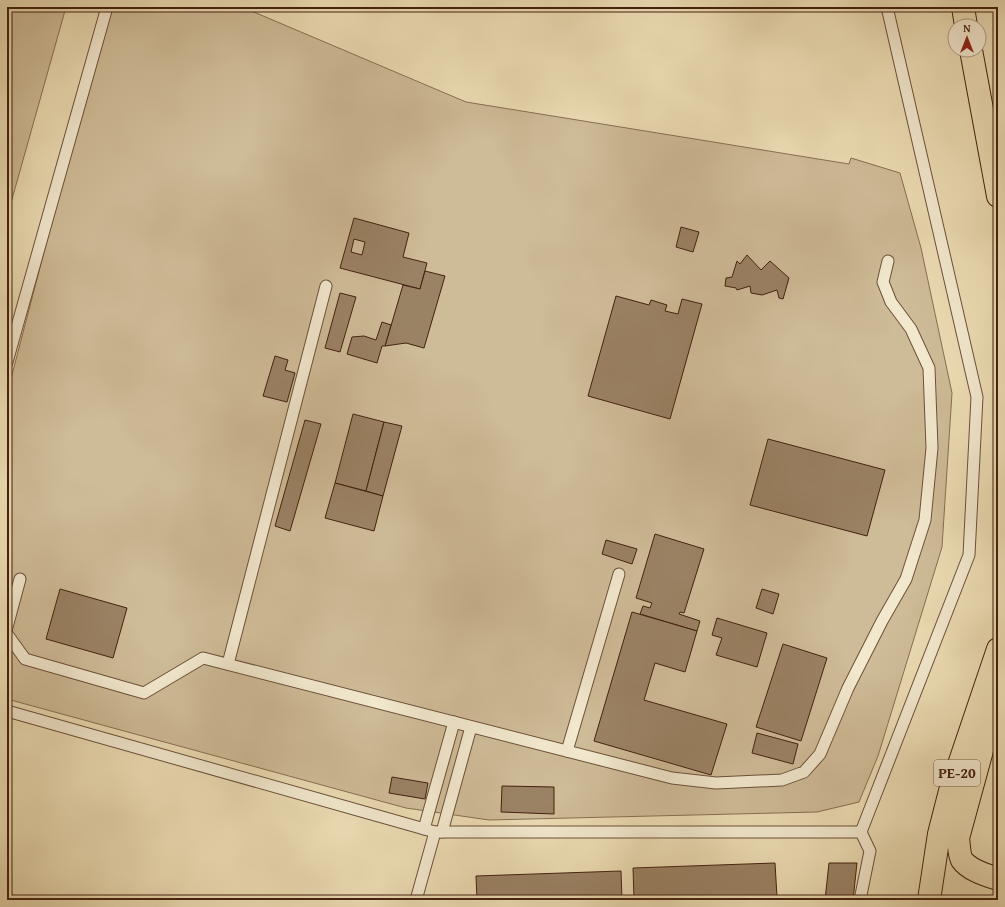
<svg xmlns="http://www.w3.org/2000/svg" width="1005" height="907" viewBox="0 0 1005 907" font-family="'Gentium Book Plus',serif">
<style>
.green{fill:#cebb97;stroke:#886e53}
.building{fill:#9a8264;stroke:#43210f;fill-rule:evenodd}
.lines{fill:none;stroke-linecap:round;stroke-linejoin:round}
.service-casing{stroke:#6d5038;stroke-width:13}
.trunk-casing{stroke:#43210f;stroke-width:24}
.service{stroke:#f2e8ce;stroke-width:11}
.trunk{stroke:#ebdbb3;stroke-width:22}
.labels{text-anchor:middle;stroke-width:3;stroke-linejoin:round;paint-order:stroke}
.shield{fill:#f2e8ce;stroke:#785d48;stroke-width:1}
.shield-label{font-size:15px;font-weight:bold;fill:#43210f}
</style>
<rect width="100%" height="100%" fill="#ebdbb3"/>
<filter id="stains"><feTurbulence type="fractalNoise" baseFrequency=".005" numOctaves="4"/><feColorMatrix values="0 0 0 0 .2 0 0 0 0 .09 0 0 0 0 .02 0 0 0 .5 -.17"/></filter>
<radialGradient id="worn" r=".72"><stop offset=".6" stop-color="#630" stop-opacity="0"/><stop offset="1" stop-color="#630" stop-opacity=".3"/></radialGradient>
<!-- green -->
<g class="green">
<polygon points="7,7 66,7 7,217"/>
<polygon points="108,7 242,7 466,102 849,164 851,158 900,173 921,248 952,393 942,547 878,756 859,802 817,812 489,820 406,808 7,699 7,394"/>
</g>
<!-- building -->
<g class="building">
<path d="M354,218L409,233L403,257L427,263L420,289L340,268ZM354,239L365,242L362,255L351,252Z"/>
<polygon points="681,227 699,232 693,252 676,247"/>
<polygon points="747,255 761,270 770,261 789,278 783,299 779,298 777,290 762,295 751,293 750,286 737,290 736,288 725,286 726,278 732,277 737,261 740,264"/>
<polygon points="425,271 445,276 424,348 406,343 385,346 403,285 420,289"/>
<polygon points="340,293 356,297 340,352 325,348"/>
<polygon points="616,296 649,305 651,300 667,305 665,311 678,314 682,299 702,304 670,419 588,396"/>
<polygon points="382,322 391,325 385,346 382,346 377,363 347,354 352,337 364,336 376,340"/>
<polygon points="275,356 288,360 285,370 295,373 287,402 263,396"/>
<polygon points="353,414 384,422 366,491 335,483"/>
<polygon points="305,420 321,424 290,531 275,526"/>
<polygon points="384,422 402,426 383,496 366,491"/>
<polygon points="768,439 885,470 867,536 750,505"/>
<polygon points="335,483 383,496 374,531 325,518"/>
<polygon points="655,534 704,549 684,613 680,612 679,614 700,621 697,631 640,614 643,606 650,608 652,603 636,598"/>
<polygon points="606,540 637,549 632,564 602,554"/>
<polygon points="60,589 127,608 113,658 46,639"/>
<polygon points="762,589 779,594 773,614 756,608"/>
<polygon points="632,612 697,631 685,672 655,663 644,700 727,724 711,775 594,741"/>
<polygon points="717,618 767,633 757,667 716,655 722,638 712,635"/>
<polygon points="783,644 827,658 801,741 756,727"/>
<polygon points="757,733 798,744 793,764 752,753"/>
<polygon points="392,777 428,783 425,799 389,793"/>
<polygon points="502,786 554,787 554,814 501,812"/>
<polygon points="775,863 777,897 704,900 634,900 633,868"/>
<polygon points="829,863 857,863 853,900 825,900"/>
<polygon points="621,871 622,900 477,900 476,876"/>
</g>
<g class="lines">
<defs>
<g id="service">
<polyline points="7,362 107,7"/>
<polyline points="7,627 20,579"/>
<polyline points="7,634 25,659 144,693 203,658 672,778 716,783 782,780 804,772 820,754 848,688 882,621 906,579 925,520 932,448 929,368 911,329 891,302 883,282 888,261"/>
<polyline points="228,664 326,286"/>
<polyline points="7,711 435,832 861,832"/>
<polyline points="567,751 619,574"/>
<polyline points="424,829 454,722"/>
<polyline points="442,832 471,727"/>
<polyline points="416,900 435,832"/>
<polyline points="860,900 870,851 861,832 969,555 977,397 887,7"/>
</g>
<g id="trunk">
<polyline points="963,7 966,26"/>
<polyline points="971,50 998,196"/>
<path d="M998,692L958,838C959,844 959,855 962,860C969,870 986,875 998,879"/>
<polyline points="929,900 939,834 950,791 998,649"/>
</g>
</defs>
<!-- service casing -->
<use href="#service" class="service-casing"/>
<!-- trunk casing -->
<use href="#trunk" class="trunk-casing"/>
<!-- service -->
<use href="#service" class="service"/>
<!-- trunk -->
<use href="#trunk" class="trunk"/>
</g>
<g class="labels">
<!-- shield labels -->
<rect class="shield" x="934" y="760" width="46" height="26" rx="3"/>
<g class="shield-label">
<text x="957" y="778">PE-20</text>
</g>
</g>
<!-- margin -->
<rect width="1005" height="907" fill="none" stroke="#ebdbb3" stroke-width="24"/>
<rect x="8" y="8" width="989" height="891" fill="none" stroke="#43210f" stroke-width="2"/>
<rect x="12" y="12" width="981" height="883" fill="none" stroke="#43210f"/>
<!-- north arrow -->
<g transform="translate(967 38)"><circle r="19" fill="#f2e8ce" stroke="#ac9882"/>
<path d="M0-3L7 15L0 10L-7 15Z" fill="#8f2418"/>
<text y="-6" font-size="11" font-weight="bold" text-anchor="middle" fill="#43210f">N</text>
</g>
<rect width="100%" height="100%" filter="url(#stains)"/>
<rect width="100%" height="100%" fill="url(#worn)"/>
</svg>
